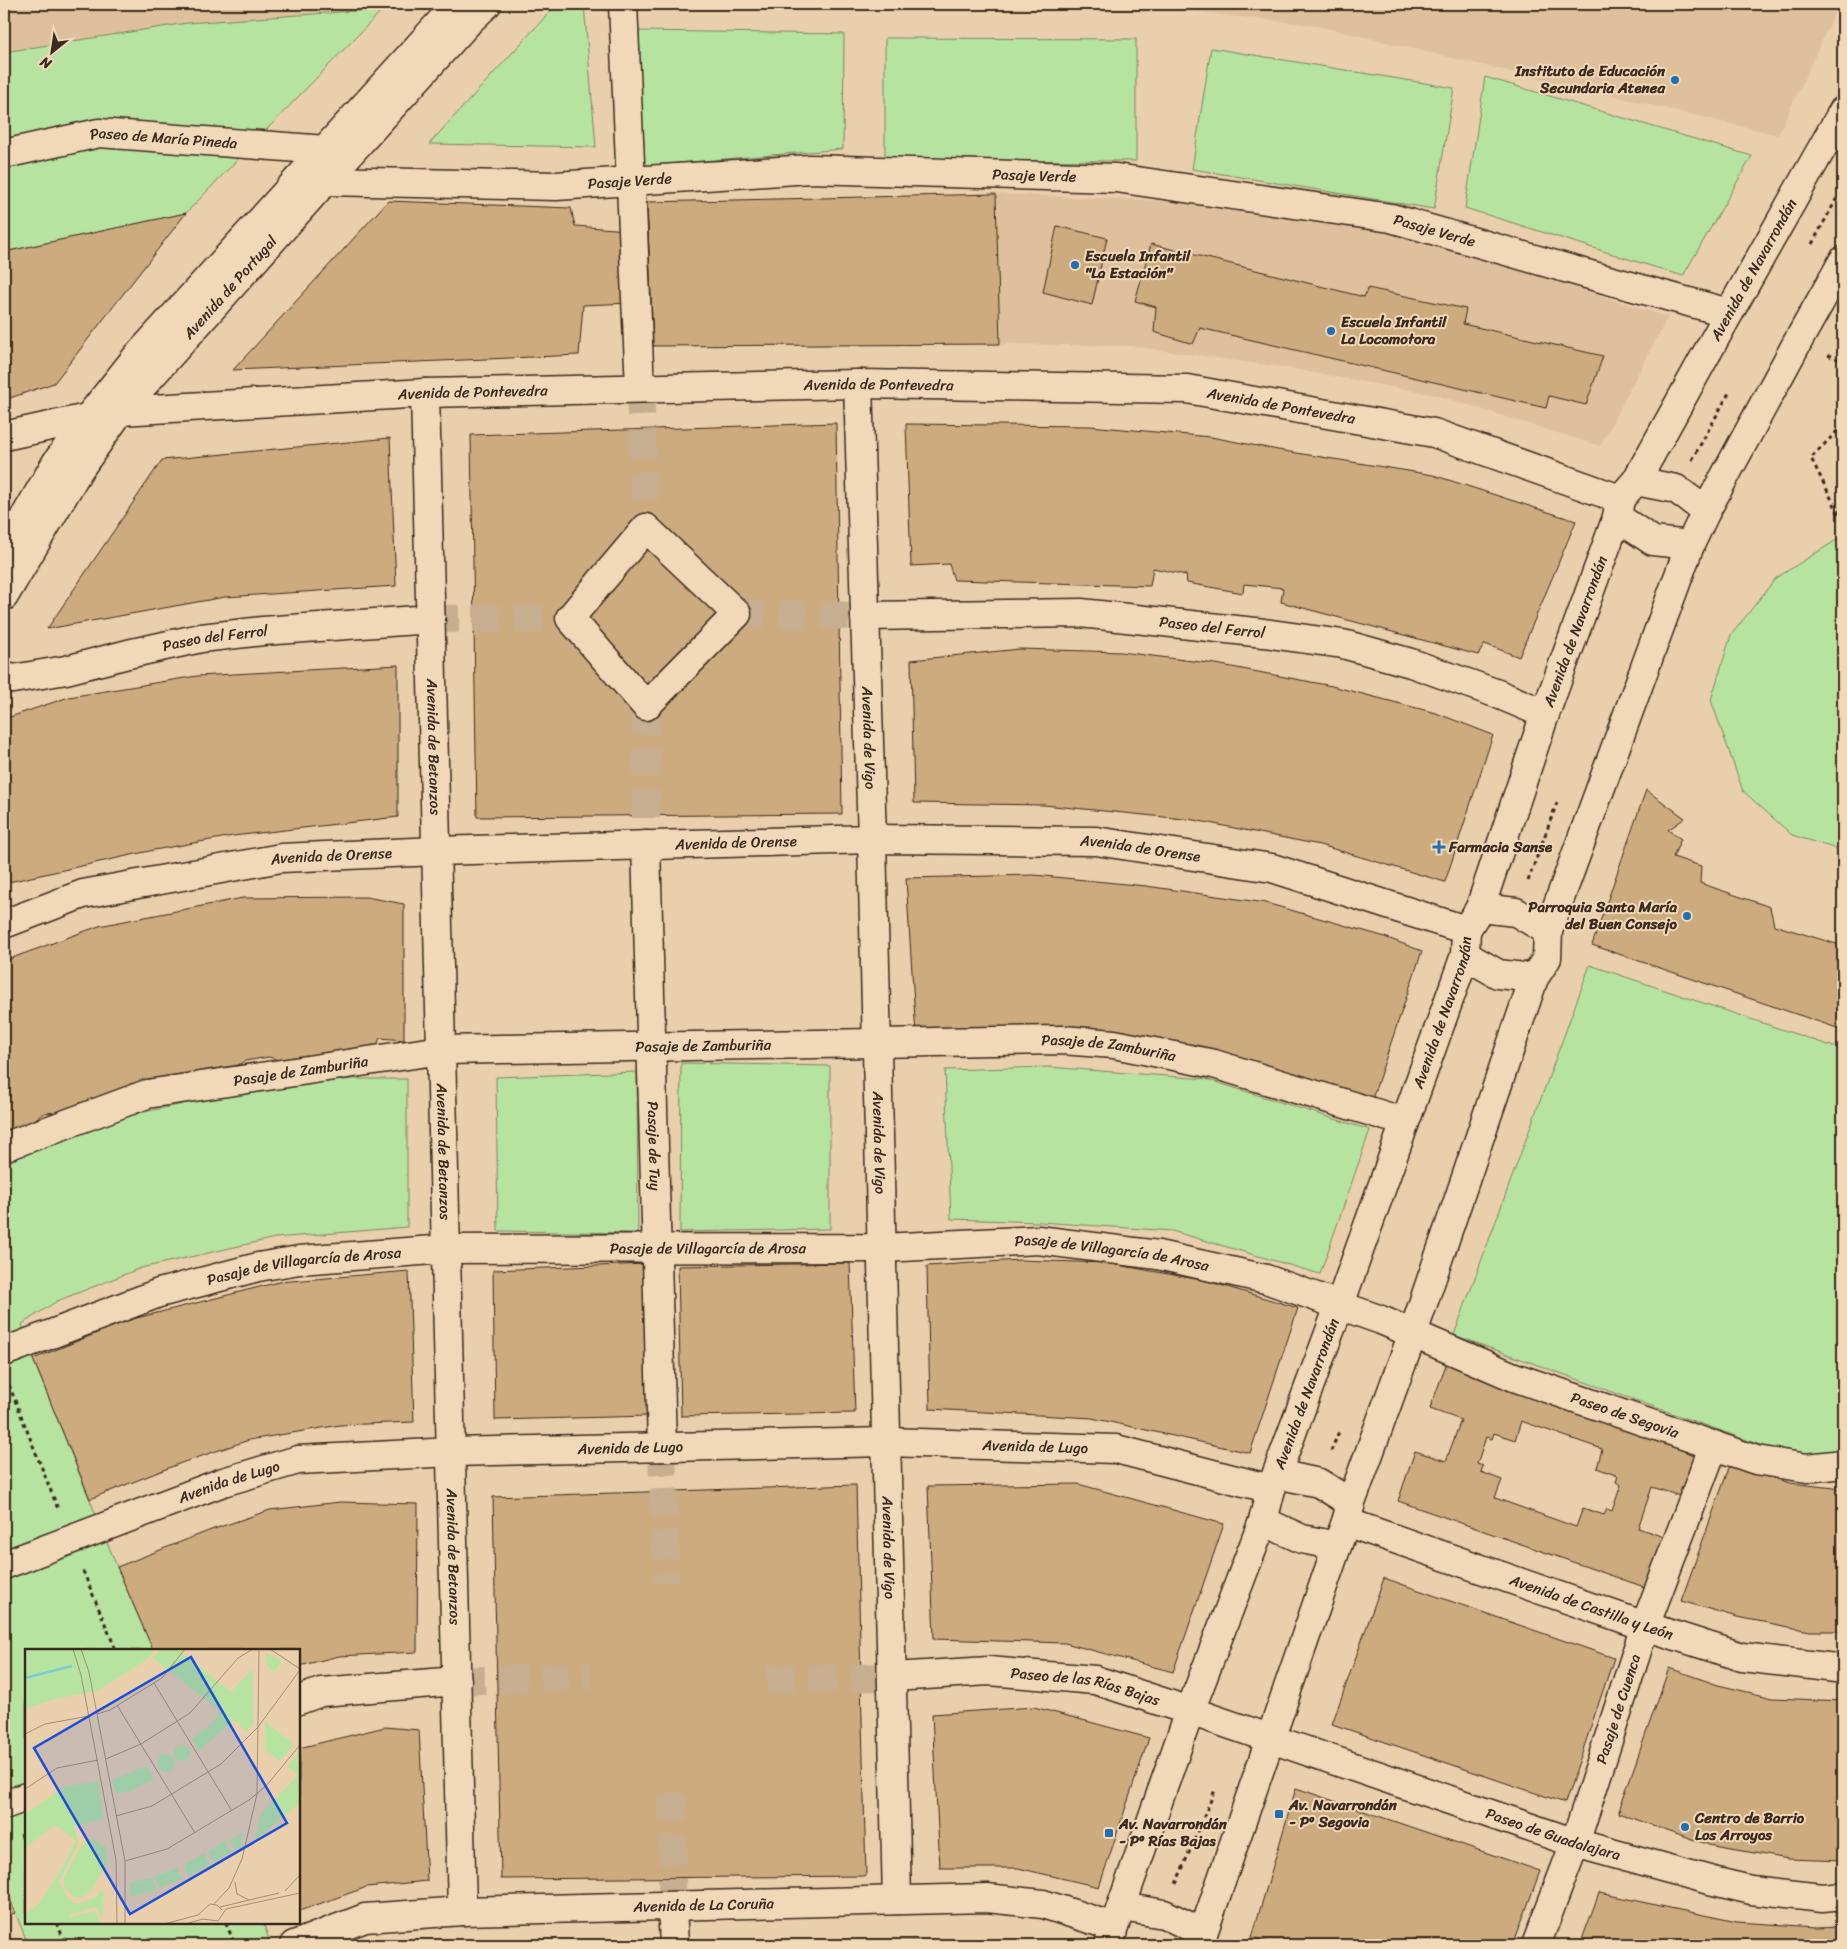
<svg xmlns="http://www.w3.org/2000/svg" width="1847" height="1949" viewBox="0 0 1847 1949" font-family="Sriracha,sans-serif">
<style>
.built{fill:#dec19c}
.green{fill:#b7e3a0;stroke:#79865f}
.building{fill:#ccac7f;stroke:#3b2a1e;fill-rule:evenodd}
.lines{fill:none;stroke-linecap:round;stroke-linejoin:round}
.minor-tunnel{stroke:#c7ae90;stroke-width:28;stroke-dasharray:28 14;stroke-linecap:butt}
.minor-casing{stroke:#3b2a1e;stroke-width:31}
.path{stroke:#3b2a1e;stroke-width:3;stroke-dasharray:4 4;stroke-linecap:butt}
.minor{stroke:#f1d8b8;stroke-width:28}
.poi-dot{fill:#1f6fb2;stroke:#f1d8b8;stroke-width:2}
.labels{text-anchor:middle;stroke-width:4;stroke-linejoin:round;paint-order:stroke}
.poi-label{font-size:15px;font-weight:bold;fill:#3b2a1e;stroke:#f1d8b8;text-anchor:start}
.street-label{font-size:15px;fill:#3b2a1e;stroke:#f1d8b8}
.inset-river{fill:none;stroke:#7ccdd3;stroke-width:2.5}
.inset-road{fill:none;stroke:#a48d74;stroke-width:1}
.view{fill:#1d4ed8;fill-opacity:0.15;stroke:#1d4ed8;stroke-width:2.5}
.inset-edge{fill:none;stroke:#3b2a1e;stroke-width:2.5}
</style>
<rect width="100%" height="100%" fill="#eacfad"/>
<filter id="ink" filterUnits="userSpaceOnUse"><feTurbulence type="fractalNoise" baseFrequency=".02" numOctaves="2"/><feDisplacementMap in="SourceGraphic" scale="10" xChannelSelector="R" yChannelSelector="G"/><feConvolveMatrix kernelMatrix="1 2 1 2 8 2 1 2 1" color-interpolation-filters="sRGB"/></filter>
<g filter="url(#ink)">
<!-- built -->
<g class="built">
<polygon points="4,4 388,4 383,9 187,23 4,52"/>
<polygon points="1125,4 1839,4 1778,135 1313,25"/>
<polygon points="996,194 1172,201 1272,214 1377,231 1494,261 1668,317 1600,446 1435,395 1287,368 1131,346 1000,344"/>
</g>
<!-- green -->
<g class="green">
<polygon points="557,4 584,4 596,147 429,144"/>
<polygon points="383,9 186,213 4,252 4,52 187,23"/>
<polygon points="639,31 844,34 843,149 631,167"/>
<polygon points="885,38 1136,39 1136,161 885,160"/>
<polygon points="1211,48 1454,88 1434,209 1192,169"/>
<polygon points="1485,77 1752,156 1683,276 1465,208"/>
<polygon points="1843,536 1843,851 1792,835 1743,791 1711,700 1731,635 1776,578"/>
<polygon points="1590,965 1843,1050 1843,1452 1791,1456 1454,1335"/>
<polygon points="681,1063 830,1066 830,1229 680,1232"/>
<polygon points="1048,1067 1206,1079 1370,1130 1320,1274 1172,1231 1040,1222 951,1219 945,1070"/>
<polygon points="637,1072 638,1233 498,1231 496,1077"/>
<polygon points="353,1079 407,1079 407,1227 275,1238 141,1268 57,1301 22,1324 33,1359 117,1567 153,1650 26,1650 26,1923 263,1923 271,1945 28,1945 4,1883 4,1156 90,1123 257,1089"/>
</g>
<!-- building -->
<g class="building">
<polygon points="996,194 1000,344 653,346 647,202"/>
<polygon points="388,201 571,208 575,226 628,230 631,303 583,305 579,355 233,370"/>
<polygon points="186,213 54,383 4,400 4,252"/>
<polygon points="1057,226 1107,238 1092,305 1043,292"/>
<polygon points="1151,244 1364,297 1368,288 1466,309 1463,324 1603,356 1586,405 1549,396 1546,408 1200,328 1193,344 1154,332 1156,307 1135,301"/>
<polygon points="836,423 842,814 477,817 471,435"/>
<polygon points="906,424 1090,426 1211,437 1278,450 1433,475 1576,521 1519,657 1485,644 1478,655 1281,602 1283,588 1244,584 1243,593 1187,583 1186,575 1153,568 1150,586 954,580 949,564 911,566"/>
<polygon points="390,438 396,586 225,597 47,629 162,460"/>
<polygon points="1020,649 1121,652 1216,664 1332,686 1436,713 1493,735 1445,882 1320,845 1194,820 1044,805 914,803 911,660"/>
<polygon points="398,665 398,817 233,836 154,850 4,883 4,719 69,697 197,676"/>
<polygon points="1646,790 1685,818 1668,830 1681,839 1673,857 1701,866 1700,883 1770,907 1774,925 1843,946 1843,1030 1592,945"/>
<polygon points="1034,875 1146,886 1266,903 1382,936 1422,951 1371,1102 1032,1033 916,1035 906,878"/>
<polygon points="366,897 404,904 404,1040 380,1038 376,1048 282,1061 269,1057 245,1061 227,1071 171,1081 166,1077 130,1084 119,1095 66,1112 44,1113 11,1136 4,1137 4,961 99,926 243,898"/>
<polygon points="1019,1260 1107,1263 1207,1281 1298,1308 1250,1453 1092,1418 930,1409 927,1266"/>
<polygon points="850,1263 855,1413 681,1416 678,1266"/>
<polygon points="647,1264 649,1416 495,1420 493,1270"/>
<polygon points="409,1271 414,1422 340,1425 249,1440 181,1463 90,1499 33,1359 129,1320 279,1282"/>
<path d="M1448,1359L1700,1446L1683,1497L1652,1487L1638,1528L1667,1538L1650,1589L1398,1501L1415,1451L1446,1461L1461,1420L1430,1409ZM1521,1421L1602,1449L1597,1468L1618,1476L1616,1482L1621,1485L1612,1511L1607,1509L1604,1515L1583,1508L1576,1527L1495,1498L1502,1480L1481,1472L1483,1466L1477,1464L1486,1437L1492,1439L1494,1433L1515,1440Z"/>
<polygon points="1730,1465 1790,1483 1843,1489 1843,1631 1810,1631 1737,1617 1681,1601"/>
<polygon points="1078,1484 1224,1524 1173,1672 1065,1643 934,1639 928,1486"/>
<polygon points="856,1485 866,1876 501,1879 493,1497"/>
<polygon points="340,1502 418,1504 417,1652 339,1656 299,1666 299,1650 153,1650 117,1567 211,1530 270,1510"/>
<polygon points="1384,1578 1614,1658 1565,1803 1332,1724"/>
<polygon points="1669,1668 1718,1685 1773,1698 1843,1701 1843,1861 1788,1859 1709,1845 1618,1813"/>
<polygon points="1034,1707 1149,1738 1099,1887 1018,1868 940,1868 932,1714"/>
<polygon points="385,1727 419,1730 427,1881 367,1887 299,1911 299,1748"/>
<polygon points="1296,1788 1540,1871 1513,1945 1276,1945 1252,1937"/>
<polygon points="4,1883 15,1913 4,1917"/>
<polygon points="1599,1893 1737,1922 1816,1927 1843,1926 1843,1945 1580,1945"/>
<polygon points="1007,1940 1027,1945 776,1945 858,1942"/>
<polygon points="434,1944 565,1945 430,1945"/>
</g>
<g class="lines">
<!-- minor-tunnel -->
<g class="minor-tunnel">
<polyline points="640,388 646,528"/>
<polyline points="737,614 865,616"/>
<polyline points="431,619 570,618"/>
<polyline points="646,706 646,845"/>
<polyline points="662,1447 666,1582"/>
<polyline points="767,1679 893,1677"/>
<polyline points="457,1681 591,1676"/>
<polyline points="672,1906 673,1784"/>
</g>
<defs>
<g id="minor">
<polyline points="623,4 640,388"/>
<path id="s1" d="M4,154L99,133L326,150"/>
<path id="s2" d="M325,181L556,186L810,169L1116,178L1391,218L1590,275L1729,313"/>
<path id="s3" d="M858,384L872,839L897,1900"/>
<path id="s4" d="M425,393L462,1911"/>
<path id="s5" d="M4,436L120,411L425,393L858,384L1187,389L1434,433L1620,499"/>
<polyline points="1636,481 1676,489 1706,511"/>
<polyline points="1617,517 1653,541 1690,545"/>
<polygon points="646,528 737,614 646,706 570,618"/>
<polyline points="4,553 56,463 88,418 135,359 457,4"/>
<path id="s6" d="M4,596L78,471L120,411L325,181L330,173L340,164L470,20L487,4"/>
<path id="s7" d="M865,616L1081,613L1264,633L1343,644L1411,663L1498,694L1545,714"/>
<path id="s8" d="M4,676L13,679L66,670L128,654L201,638L263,631L431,619"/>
<path id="s9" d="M646,845L662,1447"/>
<polyline points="1480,908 1516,912 1548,931"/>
<path id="s10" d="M4,924L83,894L281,858L436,851L872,839L1096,841L1272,868L1466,930"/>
<polyline points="1465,955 1498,974 1534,978"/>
<path id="s11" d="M4,1147L147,1094L441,1050L1062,1040L1114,1044L1214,1064L1405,1122"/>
<path id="s12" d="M4,1352L159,1293L258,1267L299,1260L447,1249L882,1248L1038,1240L1158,1255L1266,1279L1381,1320L1514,1377L1756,1460L1807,1468L1843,1464"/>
<polyline points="1277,1474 1319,1483 1351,1503"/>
<polyline points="1263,1521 1302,1539 1337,1546"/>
<path id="s13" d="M1346,1522L1645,1626L1742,1657L1836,1668H1843"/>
<path id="s14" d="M4,1565L223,1482L298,1460L452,1452L887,1442L1116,1449L1271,1489"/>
<path id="s15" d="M893,1677L989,1671L1095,1680L1190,1711L1575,1843L1709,1880L1751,1890L1823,1898L1843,1896"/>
<polyline points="299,1700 321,1692 457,1681"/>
<polyline points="4,1805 26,1797"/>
<polyline points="672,1906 674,1945"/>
<polyline points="1122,1907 1164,1914 1203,1933"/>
<path id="s16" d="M294,1945L365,1918L462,1911L987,1898L1043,1904L1114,1927"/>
<path id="s17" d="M1109,1945L1114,1927L1190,1711L1263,1521L1271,1489L1340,1304L1465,955L1466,930L1480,908L1545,714L1617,517L1620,499L1636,481L1729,313L1843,111"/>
<polyline points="1199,1945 1337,1546 1346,1522 1351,1503 1413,1333 1534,978 1547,958 1548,931 1690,545 1706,511 1797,343 1843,261"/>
<path id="s18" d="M1536,1945L1575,1843L1645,1626L1714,1445"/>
</g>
</defs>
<!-- minor casing -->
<use href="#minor" class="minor-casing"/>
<!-- path -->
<g class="path">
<polyline points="1812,244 1843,187"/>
<polyline points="1828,355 1843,361"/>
<polyline points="1843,425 1811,458 1843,522"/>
<polyline points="1692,460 1730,391"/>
<polyline points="1528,881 1558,800"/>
<polyline points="9,1385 58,1509"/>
<polyline points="1331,1451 1340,1429"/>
<polyline points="83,1571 116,1650"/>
<polyline points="21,1834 26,1847"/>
<polyline points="1176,1884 1215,1790"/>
<polyline points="57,1923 66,1945"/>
<polyline points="226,1923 235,1945"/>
</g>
<!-- minor -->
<use href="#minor" class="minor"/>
</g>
</g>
<!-- markers -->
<g class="poi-dot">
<circle cx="1675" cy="80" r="5"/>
<circle cx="1075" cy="265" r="5"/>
<circle cx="1331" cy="331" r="5"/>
<path d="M1436.5 839.5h5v5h5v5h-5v5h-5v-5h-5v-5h5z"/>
<circle cx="1687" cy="916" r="5"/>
<rect x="1274" y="1809" width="10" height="10" rx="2.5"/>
<circle cx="1685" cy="1827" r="5"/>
<rect x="1104" y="1828" width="10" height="10" rx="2.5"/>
</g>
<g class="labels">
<!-- poi labels -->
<g class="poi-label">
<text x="1665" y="76" text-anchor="end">Instituto de Educación<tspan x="1665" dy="17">Secundaria Atenea</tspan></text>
<text x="1085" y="261">Escuela Infantil<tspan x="1085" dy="17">"La Estación"</tspan></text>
<text x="1341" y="327">Escuela Infantil<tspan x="1341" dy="17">La Locomotora</tspan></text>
<text x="1449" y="852">Farmacia Sanse</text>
<text x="1677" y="912" text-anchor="end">Parroquia Santa María<tspan x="1677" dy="17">del Buen Consejo</tspan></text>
<text x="1289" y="1810">Av. Navarrondán<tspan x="1289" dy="17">- Pº Segovia</tspan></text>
<text x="1695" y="1823">Centro de Barrio<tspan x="1695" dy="17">Los Arroyos</tspan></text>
<text x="1119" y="1829">Av. Navarrondán<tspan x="1119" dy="17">- Pº Rías Bajas</tspan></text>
</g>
<!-- street labels -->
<g class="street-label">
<text dy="5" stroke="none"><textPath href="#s1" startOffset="162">Paseo de María Pineda</textPath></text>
<text dy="5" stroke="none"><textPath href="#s2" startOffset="710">Pasaje Verde</textPath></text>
<text dy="5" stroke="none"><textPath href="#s2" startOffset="305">Pasaje Verde</textPath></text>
<text dy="5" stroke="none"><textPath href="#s2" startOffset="1115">Pasaje Verde</textPath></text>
<text dy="5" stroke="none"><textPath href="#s17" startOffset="1802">Avenida de Navarrondán</textPath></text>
<text dy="5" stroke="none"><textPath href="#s6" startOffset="384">Avenida de Portugal</textPath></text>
<text dy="5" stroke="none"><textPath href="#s5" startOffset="878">Avenida de Pontevedra</textPath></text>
<text dy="5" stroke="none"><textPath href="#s5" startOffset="472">Avenida de Pontevedra</textPath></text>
<text dy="5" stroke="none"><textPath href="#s5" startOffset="1282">Avenida de Pontevedra</textPath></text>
<text dy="5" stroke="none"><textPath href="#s7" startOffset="348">Paseo del Ferrol</textPath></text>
<text dy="5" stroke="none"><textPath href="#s17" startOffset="1396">Avenida de Navarrondán</textPath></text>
<text dy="5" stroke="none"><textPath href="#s8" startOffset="216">Paseo del Ferrol</textPath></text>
<text dy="5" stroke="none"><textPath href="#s3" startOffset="354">Avenida de Vigo</textPath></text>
<text dy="5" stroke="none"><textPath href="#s4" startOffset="354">Avenida de Betanzos</textPath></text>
<text dy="5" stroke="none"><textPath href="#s10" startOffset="741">Avenida de Orense</textPath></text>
<text dy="5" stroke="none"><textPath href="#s10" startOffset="1146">Avenida de Orense</textPath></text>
<text dy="5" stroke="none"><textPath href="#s10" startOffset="336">Avenida de Orense</textPath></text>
<text dy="5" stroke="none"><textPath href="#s17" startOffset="991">Avenida de Navarrondán</textPath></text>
<text dy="5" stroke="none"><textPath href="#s11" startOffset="712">Pasaje de Zamburiña</textPath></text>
<text dy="5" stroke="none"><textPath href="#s11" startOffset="1118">Pasaje de Zamburiña</textPath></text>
<text dy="5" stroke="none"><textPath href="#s11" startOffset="308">Pasaje de Zamburiña</textPath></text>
<text dy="5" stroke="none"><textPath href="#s3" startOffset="759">Avenida de Vigo</textPath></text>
<text dy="5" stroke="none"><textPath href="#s9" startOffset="301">Pasaje de Tuy</textPath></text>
<text dy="5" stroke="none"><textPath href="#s4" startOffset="759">Avenida de Betanzos</textPath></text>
<text dy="5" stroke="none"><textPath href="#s12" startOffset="719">Pasaje de Villagarcía de Arosa</textPath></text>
<text dy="5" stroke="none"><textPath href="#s12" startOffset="1124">Pasaje de Villagarcía de Arosa</textPath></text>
<text dy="5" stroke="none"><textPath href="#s12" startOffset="314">Pasaje de Villagarcía de Arosa</textPath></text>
<text dy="5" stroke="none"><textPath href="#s17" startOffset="586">Avenida de Navarrondán</textPath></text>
<text dy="5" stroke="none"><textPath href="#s12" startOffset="1665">Paseo de Segovia</textPath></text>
<text dy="5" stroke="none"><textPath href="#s14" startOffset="1050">Avenida de Lugo</textPath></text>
<text dy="5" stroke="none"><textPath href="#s14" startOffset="645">Avenida de Lugo</textPath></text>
<text dy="5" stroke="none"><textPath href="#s14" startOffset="240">Avenida de Lugo</textPath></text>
<text dy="5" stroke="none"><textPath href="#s3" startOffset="1164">Avenida de Vigo</textPath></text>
<text dy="5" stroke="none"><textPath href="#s4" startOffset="1164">Avenida de Betanzos</textPath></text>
<text dy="5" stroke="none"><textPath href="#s13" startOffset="260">Avenida de Castilla y León</textPath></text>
<text dy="5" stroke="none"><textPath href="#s15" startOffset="194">Paseo de las Rías Bajas</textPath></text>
<text dy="5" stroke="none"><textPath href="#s18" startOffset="250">Pasaje de Cuenca</textPath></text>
<text dy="5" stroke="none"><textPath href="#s15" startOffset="686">Paseo de Guadalajara</textPath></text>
<text dy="5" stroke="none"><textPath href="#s16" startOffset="415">Avenida de La Coruña</textPath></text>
</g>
</g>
<!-- overview -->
<g transform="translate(25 1649)">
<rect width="275" height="275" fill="#eacfad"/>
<path d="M0,0H131L120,12L72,42L30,50L0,60ZM135,0H152L206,43L228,19V76L222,83L209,71L174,102L167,90L188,73L195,62L128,9ZM241,4L257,12L249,23L242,17ZM240,73L269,95L255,112L240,101ZM149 104a8 8 0 1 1 16 0a8 8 0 1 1-16 0ZM275,101V154L229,192L236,165L273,126L263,118ZM132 114a9 9 0 1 1 18 0a9 9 0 1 1-18 0ZM121,117L129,130L106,142L90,145L87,131ZM73,132L79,170L49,177L53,195L34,233L44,251L53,255L70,249L76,241L79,245L77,270L71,258L44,265L45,268L69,262L76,275H0V266L13,255L33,226L51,192L30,176L0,199V166L38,138ZM219,183L214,205L204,191ZM68,191L82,199V213L68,239L58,248H49L39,238V228L57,196ZM200,191L206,203L189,213L183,203ZM179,204L185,215L164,227L158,217ZM152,219L157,230L134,239L130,227ZM127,229L132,241L105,247V234Z" fill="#b7e3a0"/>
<path class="inset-river" d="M0,29L47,17"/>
<path class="inset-road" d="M48,0L56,26L91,211L92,275M56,0L64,23L100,212V275M245,0L275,20M129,34L207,162M92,56L170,184M72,65L85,61L137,29L160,0M0,85L20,75L64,67M81,110L116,95L165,64L213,9L228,0M0,140L32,119L73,111M91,167L127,157L196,115L233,78L275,21M100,212L142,200L224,151L241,137L275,96M210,233L212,245L224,251M260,242L275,226M189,255L204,239L217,210L232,145L234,0M195,258L254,244M139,275L173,266L185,255L192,256L197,261M160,275L178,270L193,272L201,260L275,244"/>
<path class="view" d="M166,8L262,174L105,265L9,99Z"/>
<rect width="275" height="275" class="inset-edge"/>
</g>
<!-- margin -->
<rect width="1847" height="1949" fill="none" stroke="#f1d8b8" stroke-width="20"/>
<rect x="10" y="10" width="1827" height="1929" fill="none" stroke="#3b2a1e" stroke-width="2" filter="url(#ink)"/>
<!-- north arrow -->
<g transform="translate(52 52) rotate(210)" stroke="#f1d8b8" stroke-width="4" paint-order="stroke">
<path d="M0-4L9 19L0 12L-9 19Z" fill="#3b2a1e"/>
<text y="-8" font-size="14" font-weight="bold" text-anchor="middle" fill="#3b2a1e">N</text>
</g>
</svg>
